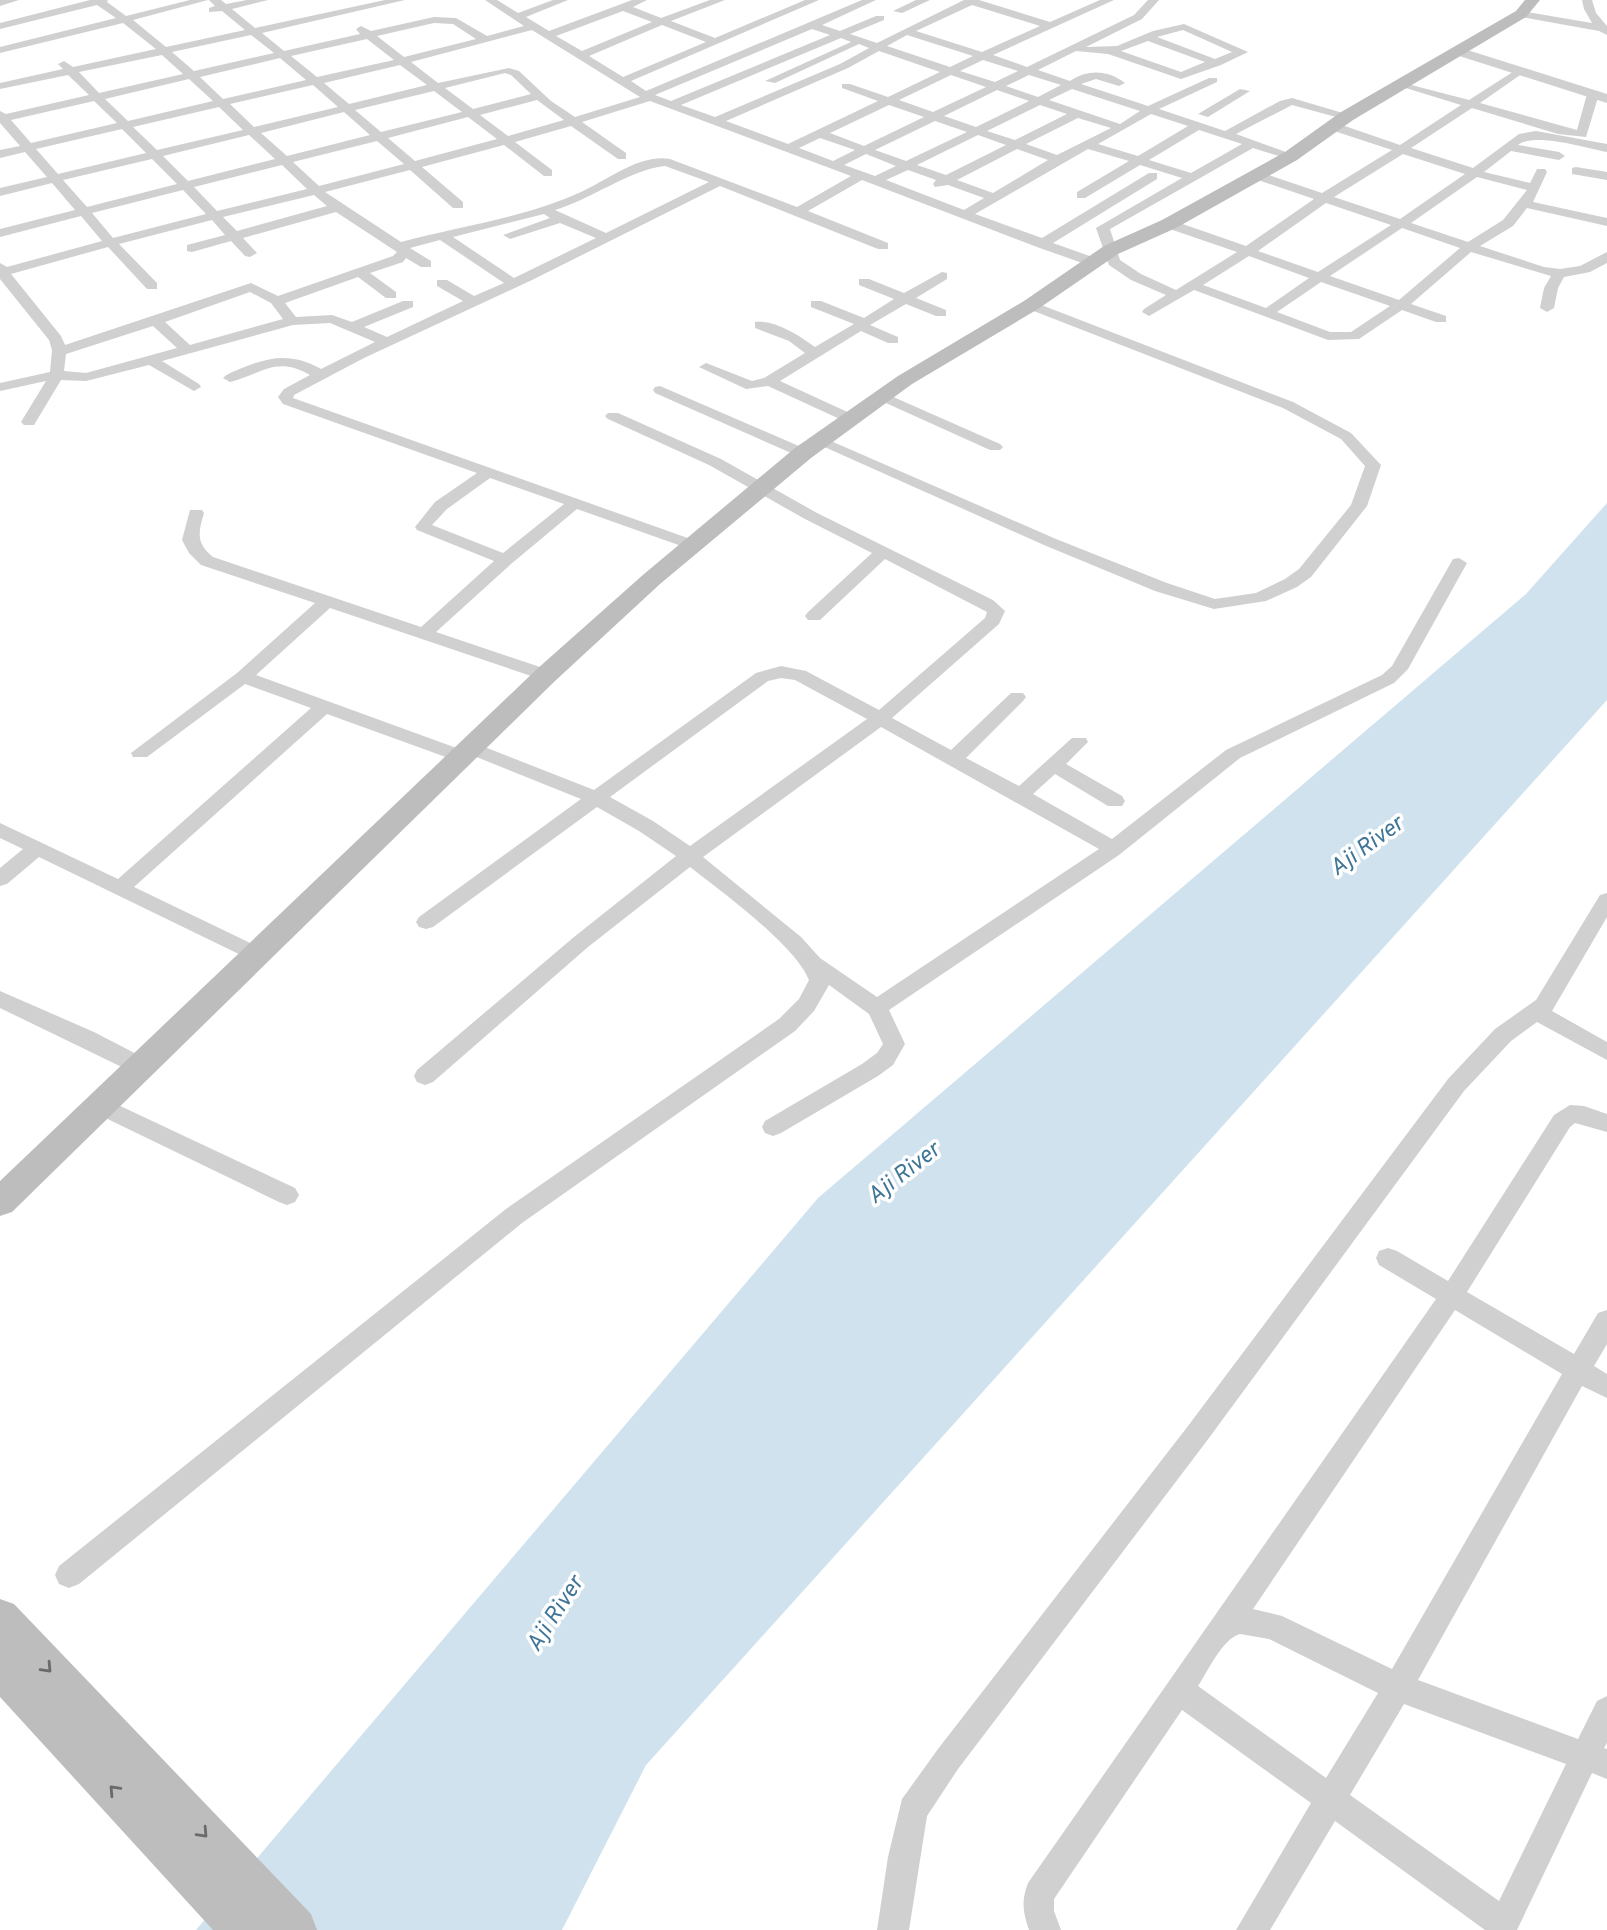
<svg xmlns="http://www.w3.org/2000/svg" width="1607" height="1930" viewBox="0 0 1607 1930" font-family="Overpass,sans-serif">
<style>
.water{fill:#cfe2ee}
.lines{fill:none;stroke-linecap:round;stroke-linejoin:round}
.minor{fill:#d0d0d0;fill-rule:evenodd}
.tertiary{fill:#d0d0d0;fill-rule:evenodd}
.secondary{fill:#bdbdbd;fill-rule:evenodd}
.oneway{stroke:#6a6a6a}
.labels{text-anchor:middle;stroke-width:7;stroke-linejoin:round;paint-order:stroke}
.water-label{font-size:23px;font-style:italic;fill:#3f7597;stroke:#fff}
</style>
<rect width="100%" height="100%" fill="#fff"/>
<!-- water -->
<polygon class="water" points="1607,503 1607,700 646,1765 562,1930 196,1930 818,1198 1526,594"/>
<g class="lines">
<!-- minor -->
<g class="minor">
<polygon points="0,0 19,0 0,6"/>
<path d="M90,0H108L107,2L126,16L190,0H208L133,20L166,47L245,30L222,11L209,12V8L215,6L209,0H221L226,4L247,0H268L232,9L255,28L385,0H405L262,33L284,51L360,34L356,29L361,26L371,31L434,17L456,18L487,36L524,26L485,0H497L518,13L553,0H568L526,17L549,31L632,0H647L633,7L661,18L710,0H725L671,21L715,38L805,0H819L631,81L646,91L862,0H876L822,25L840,31L876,16H884V20L850,34L877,43L964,0H979L1050,22L1100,0H1114L993,55L1027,67L1134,15L1148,0H1159L1142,19L1086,47L1117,46L1153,31L1184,24L1248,52L1221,65L1181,79L1108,54L1076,51L1038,70L1070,81C1088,69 1108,70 1125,83L1119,86L1096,79L1081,84L1148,106L1209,78H1217V82L1159,109L1225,131L1280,101L1292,98L1353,116L1347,120L1292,105L1236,134L1297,156L1291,160L1253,148L1110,229L1120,260L1141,274L1176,290L1237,252L1164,227V221H1174L1246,246L1314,199L1252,178V172H1260L1322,193L1392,150L1328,129V123H1336L1400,145L1461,105L1396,85V81L1469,100L1519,68L1525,71L1523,73L1480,103L1577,130L1587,94L1597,92L1599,94L1586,137L1558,134L1472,108L1411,148L1473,168L1519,134L1536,131L1607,144V152C1586,148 1534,132 1518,145L1559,152L1565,156L1559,160L1511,151L1484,172L1530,183L1537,169H1545L1547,172L1533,202L1607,218V226L1527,208L1513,226L1480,246L1544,267L1560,269L1580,266L1607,252V263L1590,272L1564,277L1558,288L1554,308L1547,312L1540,308L1544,288L1551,276L1471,252L1411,304L1446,316V322H1436L1402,310L1359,339L1328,340L1194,290L1149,316L1142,312L1144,309L1166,295L1131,280L1109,265L1096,228L1182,178L1140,165L1085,198H1077V192L1129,161L1088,149L975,214L1042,238L1149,173H1157V179L1053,243L1098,259V265H1088L1037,247L862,180L808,211L888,243V249H878L720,186L532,280L364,358L294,395L293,398L699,542L701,545L699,548H687L577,509L511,564L436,632L552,671L555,675L552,679H540L330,608L256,675L462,750L463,744H477L594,790L756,673L781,666L806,671L879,710L985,618L987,612L885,559L820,620H808L805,616L808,612L872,553L805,519L709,465L608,419L605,416L608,413H618L721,459L817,513L993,600L1005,611L999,624L892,718L951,750L1011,693H1023L1026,697L1023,701L966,758L1019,786L1072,738H1086L1088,742L1066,764L1122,796L1125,801L1122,806H1108L1055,774L1033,794L1112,839L1226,750L1382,675L1392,666L1453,559L1459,558L1467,563L1408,669L1394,683L1240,758L1119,855L889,1010L905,1044L893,1065L878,1076L781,1133L773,1136L765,1133L762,1127L765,1121L862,1064L877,1053L883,1044L869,1014L829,985L814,1011L795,1031L522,1223L79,1584L69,1588L59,1584L55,1575L59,1566L506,1209L779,1019L799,999L809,980C795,945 721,891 690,867L588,947L433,1082L425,1085L417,1082L414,1076L417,1070L574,937L676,856L639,831L597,807L433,927L426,929L419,927L416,922L419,917L581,799L469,754L468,760H454L327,714L134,887L263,949L266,954L263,959L256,962L249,959L39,857L7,884L0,886V868L23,849L0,838V823L118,879L311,708L245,684L147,757H133L131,753L237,673L315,603L201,565L189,553L182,540L190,510H202L204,513C198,533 196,543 213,557L421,627L494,561L417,530L415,527L435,502L477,473L283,404L278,397L284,389L310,375C276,355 262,374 230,382L223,378C228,373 235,371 242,368C271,356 293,353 321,369L375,342L330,323L293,325L162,361L199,384L201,387L194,391L149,365L86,381L61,380L34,425H24L21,422L46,381L0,391V383L50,372L52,350L49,340L0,279V263L7,267L102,241L81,216L0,237V229L75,210L52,183L0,196V188L47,177L25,152L0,158V150L20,146L0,123V111L6,114L89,95L68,75L0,89V83L63,69L58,64L64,61L73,67L156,49L123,23L0,53V47L116,18L97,5L0,29V23ZM972,5L1040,26L982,52L916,31ZM623,11L652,22L582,51L556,36ZM434,23L453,24L476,39L404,57L377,36ZM662,25L706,42L623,77L589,56ZM812,29L830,35L671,101L655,95ZM532,30L640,97L575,117L551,101L519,71L509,68L438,83L411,62ZM1183,30L1232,52L1215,59L1157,37ZM251,35L274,53L194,71L172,52ZM907,35L973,56L950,67L887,46ZM841,38L851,42L765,81L775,83L859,44L869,48L840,64L715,117L681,105ZM367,39L394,60L317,77L291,56ZM1148,41L1205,62L1181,72L1121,51ZM879,51L940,72L888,97L850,84H842V88L878,101L788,144L726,121L848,68ZM162,55L183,74L99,93L79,72ZM280,58L306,80L223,99L200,77ZM983,60L1018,71L995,82L960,71ZM400,65L427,85L349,104L324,83ZM505,73L511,75L531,94L473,109L445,88ZM951,75L986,87L933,112L899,100ZM1029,75L1061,85L1038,97L1006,86ZM189,79L213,101L128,121L105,99ZM313,85L338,107L254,127L230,104ZM1072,89L1140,111L1120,124L1049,100ZM997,90L1029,101L976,127L944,116ZM434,91L462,112L381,132L355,110ZM537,100L564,120L508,136L480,115ZM94,101L117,123L31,143L11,120ZM650,101L851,176L797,207L670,159C639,154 608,180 581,192C524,218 460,226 401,242L325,192L410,170L453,208H463V202L422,167L504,145L544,176H552V170L515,142L571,126L618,159H626V153L582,122ZM889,105L924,117L864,146L830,133ZM1040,105L1067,114L1015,140L987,131ZM219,107L243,130L157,150L133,127ZM344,112L370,135L287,156L261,133ZM1151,114L1188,126L1138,156L1098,144ZM468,117L497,139L415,161L388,138ZM1078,118L1111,128L1057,155L1026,144ZM935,121L967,132L906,161L875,150ZM122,129L146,153L58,174L36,149ZM1199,130L1242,144L1191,173L1149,160ZM249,135L275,159L188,181L163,156ZM978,135L1006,145L946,175L917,165ZM820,138L855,150L833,161L799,148ZM377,141L404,164L319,186L293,162ZM1017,149L1048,160L993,193L957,180ZM866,154L896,166L875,176L844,165ZM1403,154L1465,174L1400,219L1334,197ZM152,159L177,184L87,207L63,180ZM282,165L307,189L217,211L194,187ZM665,166L709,182L606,233L555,210C592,199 629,170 665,166ZM908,170L936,180L933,184L935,187L948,185L984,198L964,210L886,180ZM1477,177L1527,190L1503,220L1468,242L1411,223ZM183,190L206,214L113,238L92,213ZM314,195L327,206L237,231L223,217ZM1326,203L1391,225L1318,272L1258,251ZM336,212L397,252L393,256L278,296L251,283L65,345L61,336L11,274L108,247L147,289H157V283L119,244L212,220L225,235L187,245V251L192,252L231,241L245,256L250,257L257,253L243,238ZM544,214L550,218L503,235L510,239L560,223L596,238L514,278L453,237ZM1402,228L1460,248L1399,300L1330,276ZM440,240L504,283L474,296L447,280H437V286L463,301L387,337L364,327L413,307V301H403L352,322L332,315L296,317L285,303L358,277L386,298H396V292L370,273L403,262L406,258L421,267H431V261L410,248ZM1249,256L1309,278L1266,308L1203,285ZM1321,282L1390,306L1351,332H1330L1277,312ZM250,292L271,303L283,319L190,345L165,322ZM153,326L177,348L86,373L64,371L66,354ZM490,478L564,504L503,553L432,525L447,509ZM781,678L795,680L867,719L690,846L653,821L610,797L768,681ZM881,727L1099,849L877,997L820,958L801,937L703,857Z"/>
<polygon points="916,0 930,0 902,13 893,11"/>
<polygon points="1582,0 1592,0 1596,13 1607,26 1607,35 1599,31 1521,17 1516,14 1521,11 1592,23 1584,9"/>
<polygon points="1240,89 1250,91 1208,117 1198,114"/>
<polygon points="1576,167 1607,172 1607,180 1572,174 1572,168"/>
<path d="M942,272L947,273V279L916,298L946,310V316H936L906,304L870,325L898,337V343H888L861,331L780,381L854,415L857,418L854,421H844L768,386L746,389L699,367L706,363L752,381L764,378L805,353L789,341L755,328V322C774,319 800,336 815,347L854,324L811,307V301H821L864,318L894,299L859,285V279H869L904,293Z"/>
<polygon points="1031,301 1293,402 1351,433 1381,465 1367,506 1311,577 1297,587 1266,601 1214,609 1155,591 1044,545 811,441 814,438 824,438 1056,539 1167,583 1215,599 1256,593 1285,579 1299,569 1351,505 1365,466 1341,439 1283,408 1026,308 1024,305"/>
<polygon points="660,386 808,450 811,453 808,456 798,456 655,393 653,390 655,387"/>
<polygon points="882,392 1000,444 1003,447 1000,450 990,450 877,399 875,396"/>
<polygon points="1607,893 1607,917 1552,1011 1607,1042 1607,1060 1537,1022 1511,1041 1464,1091 1206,1442 958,1769 927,1816 909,1930 877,1930 888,1857 902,1799 938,1749 1188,1426 1448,1079 1495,1029 1536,1000 1600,895"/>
<polygon points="0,991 94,1032 148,1060 151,1066 148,1072 140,1074 132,1072 0,1008"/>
<polygon points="99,1096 295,1188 299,1195 295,1202 287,1205 279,1202 91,1111 88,1105 91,1099"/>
<path d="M1570,1105L1584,1106L1607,1114V1132L1575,1123L1570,1127L1467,1292L1574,1354L1598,1313L1607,1310V1344L1594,1366L1607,1374V1398L1582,1386L1418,1680L1578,1739L1597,1701L1607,1696V1743L1604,1748L1607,1749V1779L1592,1773L1517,1930H1485L1335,1821L1270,1930H1236L1311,1803L1182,1710L1054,1899V1911L1061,1930H1029C1023,1913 1021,1901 1028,1883L1436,1299L1379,1265L1376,1258L1379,1251L1388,1248L1397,1251L1448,1281L1554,1115ZM1455,1310L1562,1374L1392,1669L1282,1616L1253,1609ZM1240,1634L1269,1639L1378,1693L1326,1778L1198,1686C1208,1671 1222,1639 1240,1634ZM1404,1704L1566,1764L1499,1901L1350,1795Z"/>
</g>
<!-- tertiary -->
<polygon class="tertiary" points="1458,47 1607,94 1607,103 1453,54 1453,48"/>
<!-- secondary -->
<g class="secondary">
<polygon points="1525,0 1540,0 1526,17 1353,120 1297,160 1176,228 1118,254 1038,309 912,384 811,458 660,584 555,681 12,1212 0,1216 0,1181 537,669 644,574 795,448 898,376 1024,301 1104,246 1162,220 1285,152 1341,112 1516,11"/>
<polygon points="0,1599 14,1604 311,1914 317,1930 213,1930 0,1697"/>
</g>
</g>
<!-- one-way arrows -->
<defs><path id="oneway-chevron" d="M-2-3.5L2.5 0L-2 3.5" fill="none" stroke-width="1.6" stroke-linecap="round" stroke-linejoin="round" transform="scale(1.75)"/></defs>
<g class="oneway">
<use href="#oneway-chevron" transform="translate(47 1668) rotate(47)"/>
<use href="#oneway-chevron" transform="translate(114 1790) rotate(-133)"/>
<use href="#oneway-chevron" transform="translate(203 1833) rotate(47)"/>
</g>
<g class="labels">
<!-- water labels -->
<g class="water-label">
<text transform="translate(1366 845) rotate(-36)" y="8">Aji River</text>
<text transform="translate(903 1172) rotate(-38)" y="8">Aji River</text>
<text transform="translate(554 1613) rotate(-57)" y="8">Aji River</text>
</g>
</g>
</svg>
